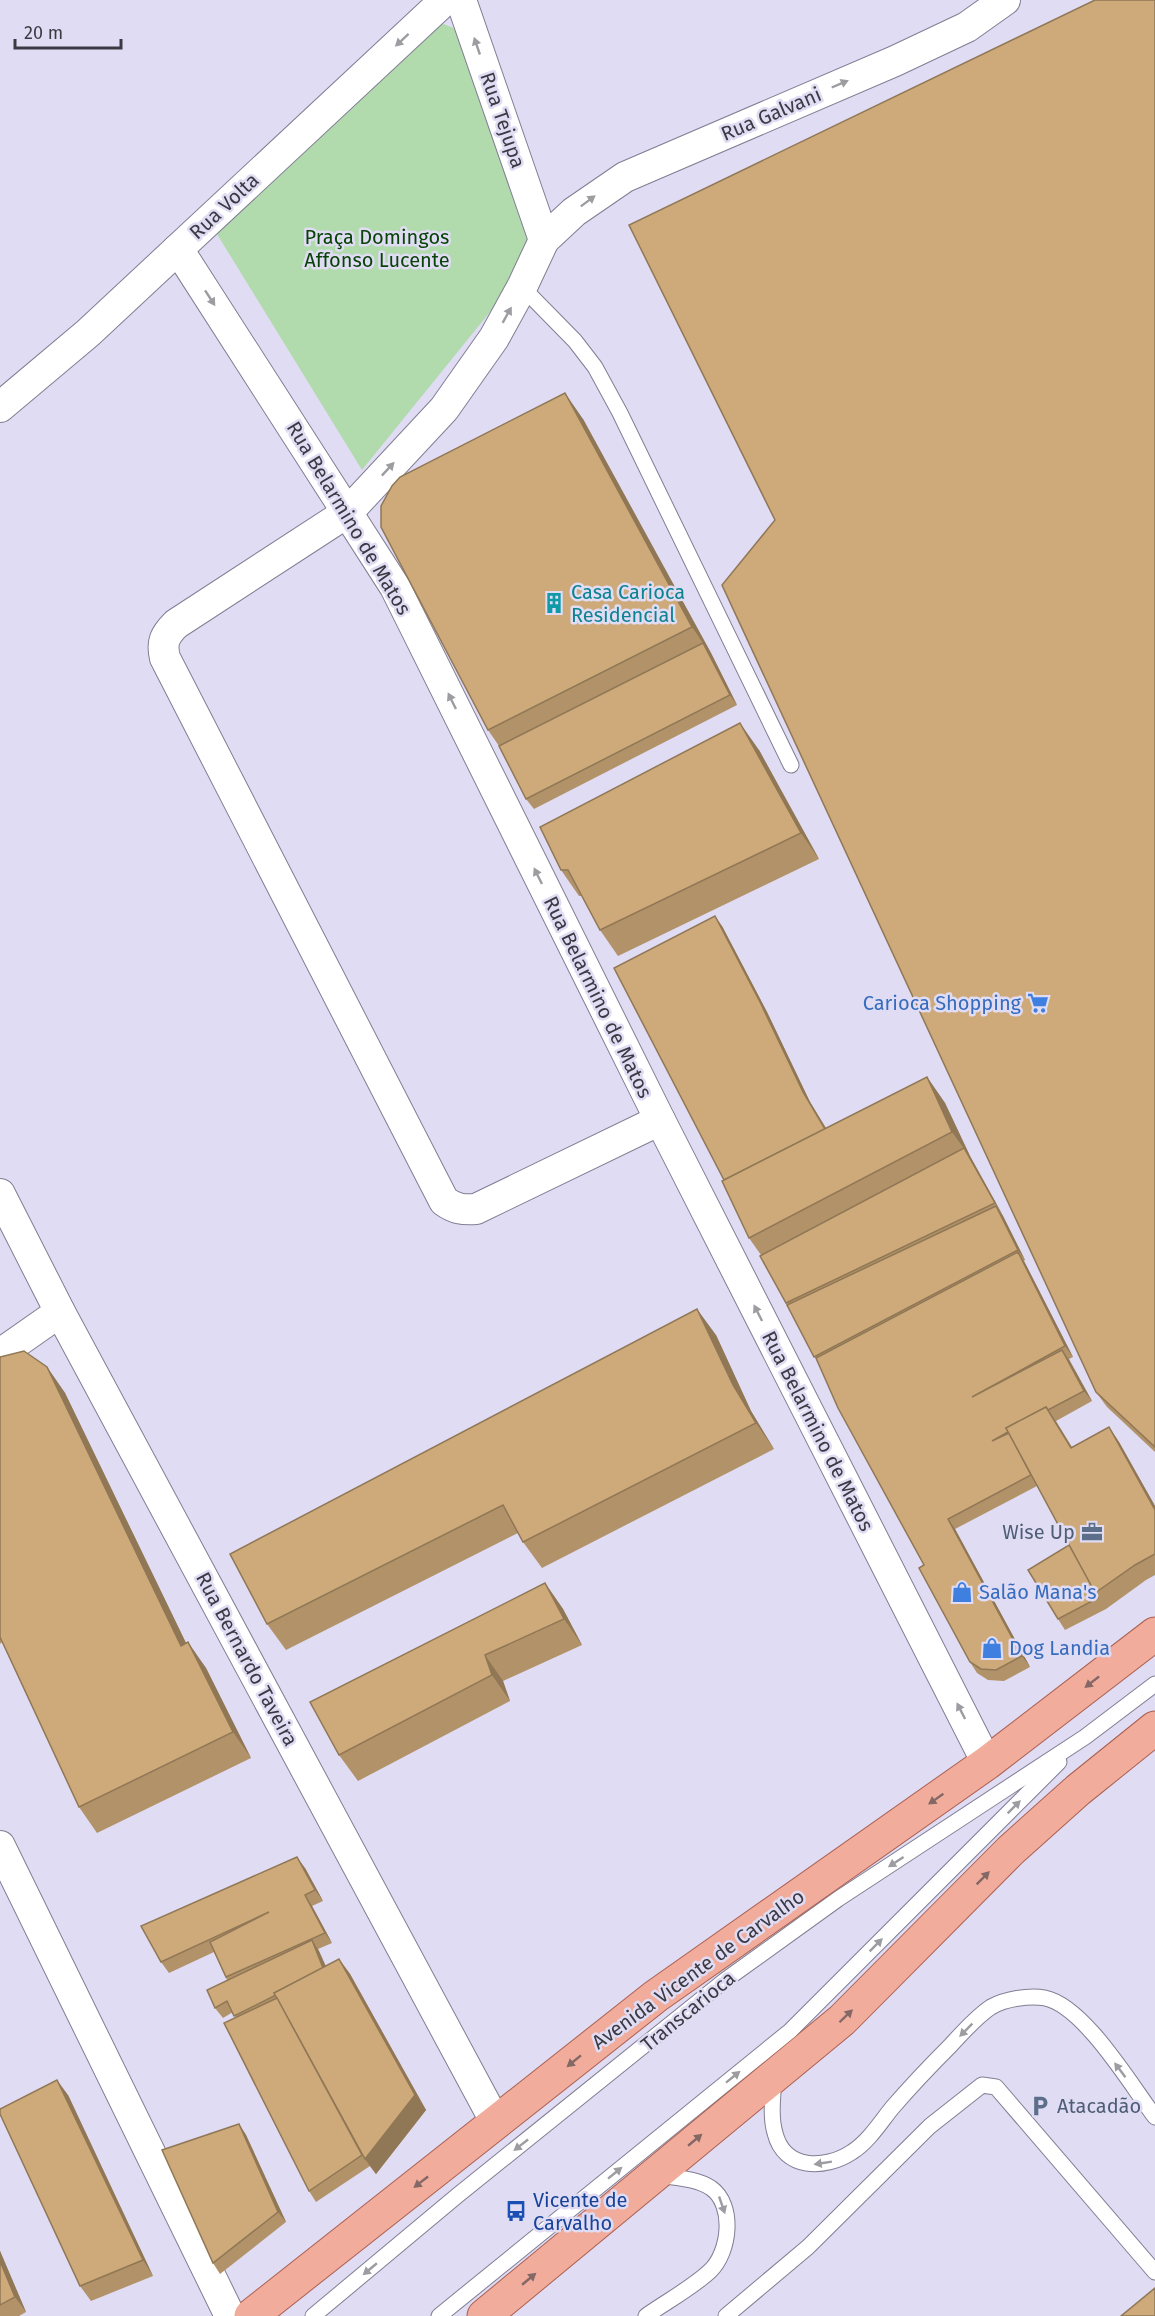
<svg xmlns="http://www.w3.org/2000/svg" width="1155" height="2316" viewBox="0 0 1155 2316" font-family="'Fira Sans',sans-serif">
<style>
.green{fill:#b1daad}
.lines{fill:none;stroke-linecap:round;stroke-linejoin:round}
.lane-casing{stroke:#817e93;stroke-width:17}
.street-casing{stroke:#817e93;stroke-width:32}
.primary-casing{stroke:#ab6051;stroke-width:35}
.lane{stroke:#fff;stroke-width:15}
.street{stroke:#fff;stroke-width:30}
.primary{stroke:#f1ac9b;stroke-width:33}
.wall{fill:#b19269}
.shaded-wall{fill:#907755}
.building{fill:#ceaa7a;stroke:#907755;stroke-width:1.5}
.oneway{fill:#9d9ca1}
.oneway2{fill:#846866}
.labels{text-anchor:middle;stroke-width:5;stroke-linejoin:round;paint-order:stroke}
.street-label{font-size:20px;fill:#3b3a43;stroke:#e0dcf4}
.park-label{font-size:20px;fill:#094407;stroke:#e0dcf4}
.culture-label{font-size:20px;fill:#0d838f;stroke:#e0dcf4;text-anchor:start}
.shop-label{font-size:20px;fill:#366cbe;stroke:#e0dcf4;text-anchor:start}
.service-label{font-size:20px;fill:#4e5e75;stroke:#e0dcf4;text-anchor:end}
.transit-label{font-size:20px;fill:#164399;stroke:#e0dcf4;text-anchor:start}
</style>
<rect width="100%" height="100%" fill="#e0dcf4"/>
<!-- green -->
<polygon class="green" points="436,21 466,33 530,238 520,275 362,470 212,226"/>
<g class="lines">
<defs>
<g id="lane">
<polyline points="522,287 575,341 595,367 620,413 791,765"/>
<path d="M774,2078C773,2096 770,2116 775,2133C784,2170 825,2170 852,2152C868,2142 880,2123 892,2108C911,2086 931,2065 951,2045C963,2032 976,2017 991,2007C1005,1999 1029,1995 1045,1998C1084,2006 1131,2085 1155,2117"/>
<polyline points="313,2316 458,2195 724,1981 838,1899 1085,1737 1155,1684"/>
<polyline points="439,2316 790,2031 1059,1762"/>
<path d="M646,2316C667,2301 692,2288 710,2271C730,2252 735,2205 711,2188C696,2178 675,2178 658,2175"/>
<polyline points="726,2316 808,2247 930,2126 982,2085 996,2087 1155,2272"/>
</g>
<g id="street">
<polyline points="461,0 544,240"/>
<polyline points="178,249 395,587 660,1120 987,1763"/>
<polyline points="0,407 88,333 445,0"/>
<path d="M660,1120L476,1209C463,1210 455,1209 444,1201L165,658C161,642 165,635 176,624L348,512L444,409L494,338L522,287L544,240L574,212L625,177L895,61L967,27L1005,0"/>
<polyline points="0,1194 60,1312 496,2123"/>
<polyline points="0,1354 60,1312"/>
<polyline points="0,1846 230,2316"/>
</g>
<g id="primary">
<polyline points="251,2316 656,1996 987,1763 1155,1634"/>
<polyline points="484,2316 842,2020 1011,1850 1078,1790 1155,1728"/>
</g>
</defs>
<!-- lane casing -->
<use href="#lane" class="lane-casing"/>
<!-- street casing -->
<use href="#street" class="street-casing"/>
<!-- primary casing -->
<use href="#primary" class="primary-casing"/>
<!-- lane -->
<use href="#lane" class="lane"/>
<!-- street -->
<use href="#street" class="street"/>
<!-- primary -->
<use href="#primary" class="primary"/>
</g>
<!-- wall -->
<g class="wall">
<polygon points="1155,0 1155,1452 1107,1407 1096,1392 775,520"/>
<polygon points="583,419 711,653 737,705 534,809 526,799 499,746 488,730"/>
<polygon points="759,750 819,859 618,956 600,930 582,896 579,896 561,870"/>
<polygon points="722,926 767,1012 810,1102 826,1128 927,1077 945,1103 970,1156 1002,1214 1025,1260 1024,1261 1073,1357 1069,1359 1092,1401 1056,1421 1072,1447 1109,1427 1119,1442 1155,1506 1155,1575 1146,1580 1106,1609 1065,1630 1058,1619 1069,1545 1037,1486 955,1529 1030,1667 1004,1681 988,1680 977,1673 970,1662 924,1565 817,1361 760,1256 761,1255 749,1238 724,1180"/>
<polygon points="716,1335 751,1411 774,1449 542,1568 523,1542 518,1533 286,1650 267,1624"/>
<polygon points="0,1357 47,1367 65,1393 186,1643 206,1668 251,1758 97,1833 79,1807 2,1642 0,1644"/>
<polygon points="545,1583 563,1609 582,1645 503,1681 510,1701 358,1781 339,1755"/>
<polygon points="305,1868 323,1901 312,1906 332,1943 318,1949 326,1966 339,1959 350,1974 426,2110 376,2174 369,2165 370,2166 316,2202 309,2191 236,2018 233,2012 223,2018 215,2008 227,1980 214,1952 169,1973 161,1962"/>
<polygon points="68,2095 153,2276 91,2301 80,2286"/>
<polygon points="239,2124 246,2135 286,2222 220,2274 213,2263"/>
<polygon points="0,2251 26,2312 19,2316 0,2316"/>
</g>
<!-- shaded-wall -->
<g class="shaded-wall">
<polygon points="565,393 583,419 711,653 737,705 730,695 703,643 692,627"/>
<polygon points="740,723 759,750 819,859 801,833"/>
<polygon points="715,916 722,926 767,1012 810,1102 841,1153 803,1092"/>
<polygon points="927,1077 945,1103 970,1156 1002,1214 995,1203 965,1150 952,1132"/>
<polygon points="996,1206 1003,1216 1025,1260 1018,1250"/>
<polygon points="1018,1252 1025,1263 1073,1357 1065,1346"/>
<polygon points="697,1309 716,1335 751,1411 774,1449 756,1423 733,1385"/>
<polygon points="1062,1350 1069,1360 1092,1401 1084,1391"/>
<polygon points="47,1367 65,1393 200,1672 181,1646"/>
<polygon points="1046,1407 1056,1422 1081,1463 1071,1448"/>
<polygon points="1109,1427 1119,1442 1155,1506 1155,1510"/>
<polygon points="948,1519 955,1529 1030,1667 1022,1656"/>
<polygon points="545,1583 563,1609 582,1645 564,1619"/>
<polygon points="188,1642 206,1668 251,1758 233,1732"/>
<polygon points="485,1655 503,1681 510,1701 492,1675"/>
<polygon points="297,1857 305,1868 323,1901 315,1890"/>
<polygon points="305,1895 312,1906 332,1943 325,1933"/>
<polygon points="312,1940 319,1951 332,1982 325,1972"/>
<polygon points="339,1959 350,1974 426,2110 376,2174 362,2155 278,1998"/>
<polygon points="57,2080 68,2095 153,2276 143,2260"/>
<polygon points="239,2124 246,2135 286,2222 278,2212"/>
<polygon points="0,2251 26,2312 15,2297 0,2261"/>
</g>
<!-- building -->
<g class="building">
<polygon points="1095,0 1155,0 1155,1447 1096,1392 722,585 775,520 629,225"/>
<polygon points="565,393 692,627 488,730 381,527 381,506 392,486 400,477"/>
<polygon points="703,643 730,695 526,799 499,746"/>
<polygon points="740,723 801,833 600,930 568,870 561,870 540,827"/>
<polygon points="715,916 760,1002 803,1092 825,1129 724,1180 614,968"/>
<polygon points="927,1077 952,1132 749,1238 722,1181"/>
<polygon points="964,1148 995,1203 786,1303 760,1256"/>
<polygon points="996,1206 1018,1250 814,1357 787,1305"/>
<polygon points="1018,1252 1065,1346 972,1397 1062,1350 1084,1391 1048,1410 1046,1407 1006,1428 1008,1432 992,1441 1009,1433 1031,1475 948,1519 1022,1656 996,1670 981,1669 970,1662 919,1568 924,1565 838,1408 816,1358"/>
<polygon points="697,1309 733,1385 756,1423 523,1542 503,1505 267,1624 230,1554"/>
<polygon points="24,1351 47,1367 181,1646 188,1642 233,1732 79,1807 0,1637 0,1357"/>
<polygon points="1046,1407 1071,1448 1109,1427 1155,1510 1155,1554 1135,1565 1095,1593 1006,1428"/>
<polygon points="1069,1545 1098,1598 1058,1619 1028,1570"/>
<polygon points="545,1583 564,1619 485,1655 492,1675 339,1755 310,1702"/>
<polygon points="297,1857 315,1890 305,1895 325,1933 226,1977 210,1942 269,1912 161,1962 141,1926"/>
<polygon points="312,1940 323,1968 274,1993 276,1995 234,2016 227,2001 215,2008 207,1990"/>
<polygon points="339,1959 415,2095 365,2159 274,1993"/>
<polygon points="277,1998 362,2155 309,2191 224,2023"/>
<polygon points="57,2080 143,2260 80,2286 0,2114 0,2109"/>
<polygon points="239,2124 278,2212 213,2263 162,2150"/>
<polygon points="0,2261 15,2297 0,2305"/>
<polygon points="1155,2288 1155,2316 1121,2316"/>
</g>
<!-- one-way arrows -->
<defs><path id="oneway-solid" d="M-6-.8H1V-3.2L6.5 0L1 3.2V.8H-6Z" transform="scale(1.5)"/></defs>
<g class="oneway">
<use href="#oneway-solid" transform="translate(402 40) rotate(137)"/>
<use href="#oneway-solid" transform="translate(477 46) rotate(-109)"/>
<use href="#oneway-solid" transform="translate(840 84) rotate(-23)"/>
<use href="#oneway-solid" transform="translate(588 201) rotate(-37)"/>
<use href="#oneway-solid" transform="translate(210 298) rotate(57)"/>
<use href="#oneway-solid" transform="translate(507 315) rotate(-61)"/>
<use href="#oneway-solid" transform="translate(388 469) rotate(-47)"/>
<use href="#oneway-solid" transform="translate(452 701) rotate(-116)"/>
<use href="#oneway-solid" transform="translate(538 876) rotate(-116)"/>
<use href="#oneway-solid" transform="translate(758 1313) rotate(-117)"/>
<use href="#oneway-solid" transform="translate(961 1711) rotate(-117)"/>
<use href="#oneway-solid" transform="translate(1014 1807) rotate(-45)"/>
<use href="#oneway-solid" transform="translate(896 1862) rotate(147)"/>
<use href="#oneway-solid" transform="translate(876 1945) rotate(-45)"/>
<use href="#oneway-solid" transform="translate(966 2030) rotate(135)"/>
<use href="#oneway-solid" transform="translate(1120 2070) rotate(-127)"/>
<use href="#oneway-solid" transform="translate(733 2077) rotate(-39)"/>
<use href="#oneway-solid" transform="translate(521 2145) rotate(142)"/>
<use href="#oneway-solid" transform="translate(823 2163) rotate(171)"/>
<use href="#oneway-solid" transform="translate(615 2173) rotate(-39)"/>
<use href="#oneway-solid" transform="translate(722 2205) rotate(71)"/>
<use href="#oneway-solid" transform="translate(370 2269) rotate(140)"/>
</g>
<g class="oneway2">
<use href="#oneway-solid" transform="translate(1092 1682) rotate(142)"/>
<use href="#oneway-solid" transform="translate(936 1799) rotate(145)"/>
<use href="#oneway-solid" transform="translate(983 1878) rotate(-45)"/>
<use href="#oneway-solid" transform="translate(846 2016) rotate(-44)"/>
<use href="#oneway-solid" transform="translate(574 2061) rotate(141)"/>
<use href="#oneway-solid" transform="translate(695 2140) rotate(-40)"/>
<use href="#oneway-solid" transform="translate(421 2182) rotate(142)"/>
<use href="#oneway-solid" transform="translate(529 2279) rotate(-40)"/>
</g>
<!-- icons -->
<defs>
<symbol id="building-bare" viewBox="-9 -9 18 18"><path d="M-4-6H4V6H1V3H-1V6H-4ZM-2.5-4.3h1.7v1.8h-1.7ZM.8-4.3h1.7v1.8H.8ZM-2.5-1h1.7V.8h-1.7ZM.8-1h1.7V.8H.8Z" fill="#0f9aa8" stroke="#e0dcf4" stroke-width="2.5" paint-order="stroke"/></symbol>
<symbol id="supermarket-bare" viewBox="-9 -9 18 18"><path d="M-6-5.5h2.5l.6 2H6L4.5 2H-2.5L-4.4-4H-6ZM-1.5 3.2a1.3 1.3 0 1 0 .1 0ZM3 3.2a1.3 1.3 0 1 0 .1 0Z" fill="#3f7fe0" stroke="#e0dcf4" stroke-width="2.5" paint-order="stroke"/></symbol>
<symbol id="office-bare" viewBox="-9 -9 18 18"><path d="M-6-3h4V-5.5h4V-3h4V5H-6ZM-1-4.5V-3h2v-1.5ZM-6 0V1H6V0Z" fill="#5c6f8a" stroke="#e0dcf4" stroke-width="2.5" paint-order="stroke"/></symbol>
<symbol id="shop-bare" viewBox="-9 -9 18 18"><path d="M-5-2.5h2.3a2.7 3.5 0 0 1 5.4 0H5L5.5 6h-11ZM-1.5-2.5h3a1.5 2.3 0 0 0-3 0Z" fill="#3f7fe0" stroke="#e0dcf4" stroke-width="2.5" paint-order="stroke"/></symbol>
<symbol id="parking-bare" viewBox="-9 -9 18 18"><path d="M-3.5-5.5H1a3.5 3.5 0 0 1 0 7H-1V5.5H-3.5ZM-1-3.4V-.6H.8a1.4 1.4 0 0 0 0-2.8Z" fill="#5c6f8a" stroke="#e0dcf4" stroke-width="2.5" paint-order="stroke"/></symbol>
<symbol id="bus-bare" viewBox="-9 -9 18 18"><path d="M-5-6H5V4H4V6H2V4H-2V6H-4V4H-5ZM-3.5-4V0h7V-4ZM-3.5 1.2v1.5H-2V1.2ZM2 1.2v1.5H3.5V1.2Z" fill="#1a4fb4" stroke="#e0dcf4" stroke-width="2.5" paint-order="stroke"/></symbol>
</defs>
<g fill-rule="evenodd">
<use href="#building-bare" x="539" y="588" width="30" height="30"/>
<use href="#supermarket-bare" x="1023" y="988" width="30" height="30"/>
<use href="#office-bare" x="1077" y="1517" width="30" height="30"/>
<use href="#shop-bare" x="947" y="1577" width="30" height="30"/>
<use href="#shop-bare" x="977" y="1633" width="30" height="30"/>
<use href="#parking-bare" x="1025" y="2091" width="30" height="30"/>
<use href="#bus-bare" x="501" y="2196" width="30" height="30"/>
</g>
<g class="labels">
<!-- street labels -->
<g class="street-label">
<text transform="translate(771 114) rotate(-23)" y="7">Rua Galvani</text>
<text transform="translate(503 120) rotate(71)" y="7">Rua Tejupa</text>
<text transform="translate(224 206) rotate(-43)" y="7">Rua Volta</text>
<text transform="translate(349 518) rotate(59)" y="7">Rua Belarmino de Matos</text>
<text transform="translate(598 997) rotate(64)" y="7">Rua Belarmino de Matos</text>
<text transform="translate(818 1431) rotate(63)" y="7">Rua Belarmino de Matos</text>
<text transform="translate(247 1659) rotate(62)" y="7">Rua Bernardo Taveira</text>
<text transform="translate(698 1969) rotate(-36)" y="7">Avenida Vicente de Carvalho</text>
<text transform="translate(688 2011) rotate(-39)" y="7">Transcarioca</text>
</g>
<!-- park labels -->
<g class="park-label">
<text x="377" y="244">Praça Domingos<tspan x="377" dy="23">Affonso Lucente</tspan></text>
</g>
<!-- culture labels -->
<g class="culture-label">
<text x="571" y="599">Casa Carioca<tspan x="571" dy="23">Residencial</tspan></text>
</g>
<!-- shop labels -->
<g class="shop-label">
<text x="1021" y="1010" text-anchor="end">Carioca Shopping</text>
<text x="979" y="1599">Salão Mana's</text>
<text x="1009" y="1655">Dog Landia</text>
</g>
<!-- service labels -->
<g class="service-label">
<text x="1075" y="1539">Wise Up</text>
<text x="1057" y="2113" text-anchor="start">Atacadão</text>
</g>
<!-- transit labels -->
<g class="transit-label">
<text x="533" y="2207">Vicente de<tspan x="533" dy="23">Carvalho</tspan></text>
</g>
</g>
<!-- scale -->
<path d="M15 39v9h106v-9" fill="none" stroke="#3b3a43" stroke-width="3"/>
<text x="24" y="39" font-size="18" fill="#3b3a43" stroke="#e0dcf4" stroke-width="4.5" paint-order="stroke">20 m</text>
</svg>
